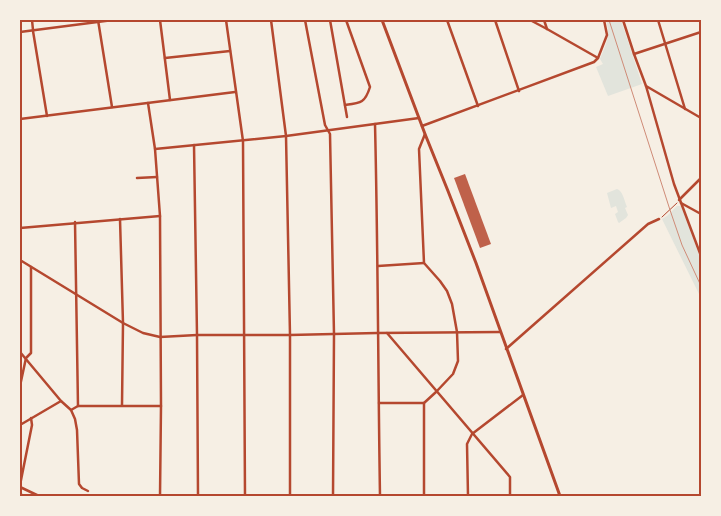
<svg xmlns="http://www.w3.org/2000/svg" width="721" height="516" viewBox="0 0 721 516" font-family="'Fira Sans',sans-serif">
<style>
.green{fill:#e2e4dc}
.building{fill:#bf614a}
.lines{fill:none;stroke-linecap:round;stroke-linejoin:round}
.path{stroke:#b5482f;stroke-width:1}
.minor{stroke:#b5482f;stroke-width:2.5}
.tertiary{stroke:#b5482f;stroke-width:3}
.rail{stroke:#cf8b77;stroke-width:1}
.neatline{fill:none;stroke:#b5482f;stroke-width:2}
</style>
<rect width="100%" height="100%" fill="#f6efe4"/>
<!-- green -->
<g class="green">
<path d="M606,20H621L642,84L608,96L596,67L603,64L600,59C606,44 611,36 606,20Z"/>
<path d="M617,189C623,191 624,200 627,207L625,208L628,215L626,218L619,223L618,222L615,214L618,212L616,206L611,208L607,193Z"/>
<polygon points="677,206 681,206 701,260 701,298 662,219 667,216"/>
</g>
<!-- building -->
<polygon class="building" points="465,174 491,244 480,248 454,178"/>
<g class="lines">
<!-- path -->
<polyline class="path" points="662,217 677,203"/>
<!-- minor -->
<g class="minor">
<polyline points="32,20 33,30"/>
<polyline points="98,20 112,107"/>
<polyline points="160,20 170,100"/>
<polyline points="226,20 243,141 245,496"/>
<polyline points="271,20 286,136 290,335 290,496"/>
<polyline points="305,20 325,125 330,134 334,334 333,496"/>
<polyline points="330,20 347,117"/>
<polyline points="447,20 478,106"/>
<polyline points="495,20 519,91"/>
<polyline points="530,20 547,29 598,58"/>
<polyline points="544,20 547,29"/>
<polyline points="623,20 634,54 646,86 674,184 701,256"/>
<polyline points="658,20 685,109"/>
<polyline points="700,20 701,24"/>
<polyline points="33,31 47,116"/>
<polyline points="20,32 113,20"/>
<polyline points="634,54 701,32"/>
<polyline points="165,58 230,51"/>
<polyline points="646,86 701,118"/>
<polyline points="148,103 155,149 160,216 161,406 160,496"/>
<path d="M345,105C361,103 365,103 370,87L346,20"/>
<polyline points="20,119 235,92"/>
<path d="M375,124C378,248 378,372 380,496"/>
<polyline points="422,126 594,62 598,58 607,35 604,20"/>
<polyline points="194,145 197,335 198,496"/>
<polyline points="155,149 286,136 419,118"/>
<polyline points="137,178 157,177"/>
<polyline points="679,200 701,178"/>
<polyline points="681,203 701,214"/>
<polyline points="120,219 123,323 122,405"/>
<polyline points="75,222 78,406"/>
<polyline points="20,228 160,216"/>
<polyline points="20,260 123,323 143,333 160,337 197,335 290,335 377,333 500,332"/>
<polyline points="378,266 424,263"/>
<polyline points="387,333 510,477 510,496"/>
<polyline points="506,349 648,224 659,219"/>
<polyline points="20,352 61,401 71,410 75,419 77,430 79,484 82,488 88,491"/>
<polyline points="20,386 26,358 31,353 31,267"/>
<polyline points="379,403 424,403"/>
<polyline points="71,410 78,406 161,406"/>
<polyline points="20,425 61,401"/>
<polyline points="20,485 32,425 31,418"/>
<polyline points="20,487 39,496"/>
<polyline points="424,496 424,403 436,392 453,374 458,361 457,332 452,304 447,291 440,281 424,263 419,149 425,134"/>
<polyline points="468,496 467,444 472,434 523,395"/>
</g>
<!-- tertiary -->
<polyline class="tertiary" points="382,20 425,134 448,191 476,263 560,496"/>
<!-- rail -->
<g class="rail">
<polyline points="609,20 670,210 682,245 701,286"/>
<polyline points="20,493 26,496"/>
</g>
</g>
<!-- border -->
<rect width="721" height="516" fill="none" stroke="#f6efe4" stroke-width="42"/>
<rect x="21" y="21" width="679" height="474" class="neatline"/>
</svg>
